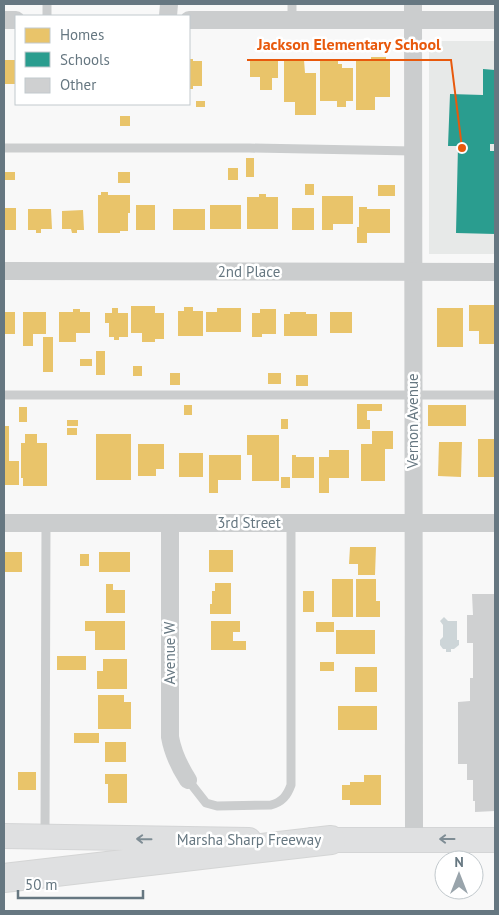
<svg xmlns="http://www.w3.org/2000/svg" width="499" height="915" viewBox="0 0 499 915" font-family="'PT Sans',sans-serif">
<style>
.built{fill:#e7e9e8}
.water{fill:#cdd5d8}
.homes{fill:#e9c46a}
.schools{fill:#2a9d8f}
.building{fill:#cfd0d1}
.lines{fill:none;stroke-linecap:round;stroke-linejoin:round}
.secondary-casing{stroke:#d4d5d6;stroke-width:26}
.motorway-casing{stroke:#d4d5d5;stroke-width:30}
.service{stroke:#cbcdce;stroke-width:9}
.minor{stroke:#cbcdce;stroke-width:18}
.secondary{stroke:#dfe0e1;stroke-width:24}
.motorway{stroke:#dfe0e1;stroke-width:28}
.oneway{stroke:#7e8c94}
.labels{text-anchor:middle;stroke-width:5;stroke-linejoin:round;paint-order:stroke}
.street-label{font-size:15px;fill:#667781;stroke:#fff}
.leader{fill:none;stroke:#e8590c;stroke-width:2}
.callout-dot{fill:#e8590c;stroke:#fff;stroke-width:2}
.callout-label{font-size:16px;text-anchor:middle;font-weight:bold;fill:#e8590c;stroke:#fff;stroke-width:5;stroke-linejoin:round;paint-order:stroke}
</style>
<rect width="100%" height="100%" fill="#f8f8f8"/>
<!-- built -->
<rect class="built" x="429" y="41" width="66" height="213"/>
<!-- water -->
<polygon class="water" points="444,617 448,621 457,621 457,640 459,640 459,645 454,649 451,649 451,652 446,652 446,649 443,649 440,645 440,640 443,637 443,625 440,621"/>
<!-- homes -->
<g class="homes">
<polygon points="371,57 386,57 386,61 390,61 390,97 375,97 375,110 356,110 356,59 371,59"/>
<polygon points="189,59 193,59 193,61 202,61 202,86 193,86 193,89 189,89"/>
<rect x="4" y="60" width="12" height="24"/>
<polygon points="278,60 278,78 272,78 272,90 260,90 260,77 250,77 250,61"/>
<polygon points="284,60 304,60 305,73 316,73 316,115 295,115 295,102 284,102"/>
<polygon points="320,61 338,61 338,64 342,64 342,68 353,68 353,101 346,101 346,107 337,107 337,101 320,101"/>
<rect x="196" y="101" width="9" height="6"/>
<rect x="120" y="116" width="10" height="10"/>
<rect x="246" y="158" width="8" height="19"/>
<rect x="228" y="168" width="10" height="12"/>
<rect x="4" y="172" width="11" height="8"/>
<rect x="118" y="172" width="12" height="11"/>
<rect x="305" y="184" width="9" height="11"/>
<rect x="378" y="185" width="17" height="11"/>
<polygon points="101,192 108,192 108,195 130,195 130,213 128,213 128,231 120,231 120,233 98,233 98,195 101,195"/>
<polygon points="259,194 266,194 266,197 278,197 278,229 247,229 247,197 259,197"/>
<polygon points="322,196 353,196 353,224 333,224 333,230 322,230"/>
<rect x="136" y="205" width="19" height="25"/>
<rect x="210" y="205" width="31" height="24"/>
<polygon points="359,207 367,207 367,209 390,209 390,233 367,233 367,243 357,243 357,227 359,227"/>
<rect x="4" y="208" width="12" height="22"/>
<rect x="292" y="208" width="22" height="22"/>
<polygon points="28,209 51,209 52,229 41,229 41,233 36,233 36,230 28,230"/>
<rect x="173" y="209" width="32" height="21"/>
<polygon points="83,210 84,230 77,230 77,233 72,233 71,229 62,229 62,211"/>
<polygon points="469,305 495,305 495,344 479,344 479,331 469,331"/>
<polygon points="131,306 155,306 155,313 164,313 164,339 155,339 155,342 142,342 142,333 131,333"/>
<polygon points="184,307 193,307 193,311 203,311 203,336 178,336 178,311 184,311"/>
<polygon points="112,308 118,308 118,313 128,313 128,337 119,337 119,340 114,340 114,337 109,337 109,323 105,323 105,313 112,313"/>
<polygon points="217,308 241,308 241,332 206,332 206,312 217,312"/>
<rect x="437" y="308" width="26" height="39"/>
<polygon points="73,309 80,309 80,312 90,312 90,333 76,333 76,342 59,342 59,312 73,312"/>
<polygon points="260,309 276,309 276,334 262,334 262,337 252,337 252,313 260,313"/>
<rect x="4" y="312" width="11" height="22"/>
<polygon points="23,312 46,312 46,334 33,334 33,346 23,346"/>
<polygon points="290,312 306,312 306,314 317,314 317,336 284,336 284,314 290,314"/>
<rect x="330" y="312" width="22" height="21"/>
<rect x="43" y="337" width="10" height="35"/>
<rect x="96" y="351" width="9" height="24"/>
<rect x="80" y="359" width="12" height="7"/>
<rect x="133" y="366" width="9" height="10"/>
<rect x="170" y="373" width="10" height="12"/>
<rect x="268" y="373" width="13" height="11"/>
<rect x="296" y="375" width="12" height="11"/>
<polygon points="357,404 382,404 382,411 367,411 367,420 370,420 370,429 357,429"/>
<rect x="184" y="405" width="8" height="10"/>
<rect x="428" y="405" width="38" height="21"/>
<rect x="19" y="407" width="8" height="15"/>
<rect x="281" y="419" width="7" height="10"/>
<rect x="67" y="420" width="11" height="6"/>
<polygon points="4,426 9,426 9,461 19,461 19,485 4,485"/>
<rect x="67" y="428" width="10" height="7"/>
<polygon points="372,431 393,431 393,449 385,449 385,481 361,481 361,444 372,444"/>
<polygon points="25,434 37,434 37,443 47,443 47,486 23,486 23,478 21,478 21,443 25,443"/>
<rect x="96" y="434" width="35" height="46"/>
<polygon points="247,435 279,435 279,481 252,481 252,455 247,455"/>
<rect x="478" y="439" width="17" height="38"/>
<polygon points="439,442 462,442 461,477 438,476"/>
<polygon points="138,444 164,444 164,469 156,469 156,476 138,476"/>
<polygon points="329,450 349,450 349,478 329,478 329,493 319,493 319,457 329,457"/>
<rect x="179" y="453" width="24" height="24"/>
<polygon points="209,455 241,455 241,480 218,480 218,493 209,493"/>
<polygon points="292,455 296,455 296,457 314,457 314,478 292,478"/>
<rect x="281" y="477" width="9" height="11"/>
<polygon points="350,547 376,547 375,575 358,575 358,564 349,564"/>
<rect x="209" y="550" width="24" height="22"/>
<rect x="4" y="552" width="18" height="20"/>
<rect x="99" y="552" width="31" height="20"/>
<rect x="80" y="554" width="9" height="12"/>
<rect x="332" y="579" width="21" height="38"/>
<polygon points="356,579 376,579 376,601 380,601 380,617 356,617"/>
<polygon points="215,583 231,583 231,614 210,614 210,604 212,604 212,591 215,591"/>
<polygon points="106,584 113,584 113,590 125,590 125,613 106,613"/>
<rect x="303" y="591" width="11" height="21"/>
<polygon points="85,621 125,621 125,650 95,650 95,631 85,631"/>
<polygon points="211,621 240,621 240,632 233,632 233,641 246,641 246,650 211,650"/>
<rect x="316" y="622" width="18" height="10"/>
<rect x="336" y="630" width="39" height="24"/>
<rect x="57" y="656" width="29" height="14"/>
<polygon points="103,659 127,659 127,689 97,689 97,671 103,671"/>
<rect x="320" y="662" width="14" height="9"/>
<rect x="355" y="667" width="22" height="25"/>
<polygon points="98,695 124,695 124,702 131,702 131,729 98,729"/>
<rect x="338" y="706" width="39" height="24"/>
<rect x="74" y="733" width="25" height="10"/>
<rect x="105" y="742" width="21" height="20"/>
<rect x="18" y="772" width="18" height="18"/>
<polygon points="105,774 127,774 127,803 108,803 108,784 105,784"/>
<polygon points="364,775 381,775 381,805 350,805 350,800 342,800 342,785 350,785 350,782 364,782"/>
</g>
<!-- schools -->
<polygon class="schools" points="483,69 495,70 495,144 490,144 490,151 495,151 495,234 456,233 458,146 448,146 450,94 483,95"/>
<!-- building -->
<polygon class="building" points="472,594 495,594 495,811 475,812 475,801 473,801 473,780 467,780 467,764 458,764 458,702 470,701 470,678 473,678 473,643 467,643 467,615 473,615"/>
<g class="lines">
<defs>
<g id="secondary">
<polyline points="4,836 249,840"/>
<polyline points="312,840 495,840"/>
</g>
<polyline id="motorway" points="4,878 331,840"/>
</defs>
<!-- secondary casing -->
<use href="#secondary" class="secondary-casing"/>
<!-- motorway casing -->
<use href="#motorway" class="motorway-casing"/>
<!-- service -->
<g class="service">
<polyline points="47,4 47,16"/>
<polyline points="292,4 292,20"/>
<polyline points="4,148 249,148 413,151"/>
<polyline points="4,395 495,395"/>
<path d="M188,780L206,803L217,806L271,805C282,802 287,796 291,785V523"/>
<polyline points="45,835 46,523"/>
</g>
<!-- minor -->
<g class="minor">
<polyline points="413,4 414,839"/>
<polyline points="168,16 169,4"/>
<polyline points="4,20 16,20"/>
<polyline points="189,20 495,20"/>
<polyline points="4,271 495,272"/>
<polyline points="4,523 495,523"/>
<path d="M170,523V737C173,754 179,766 188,780"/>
</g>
<!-- secondary -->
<use href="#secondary" class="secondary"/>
<!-- motorway -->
<use href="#motorway" class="motorway"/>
</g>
<!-- one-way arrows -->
<defs><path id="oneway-shaft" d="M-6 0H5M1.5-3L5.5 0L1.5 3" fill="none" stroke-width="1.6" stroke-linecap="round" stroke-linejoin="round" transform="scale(1.25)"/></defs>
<g class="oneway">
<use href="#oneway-shaft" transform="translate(144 839) rotate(-179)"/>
<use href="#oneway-shaft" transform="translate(447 839) rotate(-180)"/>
</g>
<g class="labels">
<!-- street labels -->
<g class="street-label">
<text x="249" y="277">2nd Place</text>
<text transform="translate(413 421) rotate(-90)" y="5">Vernon Avenue</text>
<text x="249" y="528">3rd Street</text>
<text transform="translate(170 653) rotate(-90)" y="5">Avenue W</text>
<text x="249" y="845">Marsha Sharp Freeway</text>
</g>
</g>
<!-- callouts -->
<path class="leader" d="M462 148L451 60H247"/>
<circle class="callout-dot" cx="462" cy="148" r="5"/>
<g class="callout-label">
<text x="349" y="50">Jackson Elementary School</text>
</g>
<!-- border -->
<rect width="499" height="915" fill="none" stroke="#667781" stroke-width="10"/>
<!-- legend -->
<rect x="15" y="15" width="175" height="90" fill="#ffffff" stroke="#c2c9cd"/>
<rect x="25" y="28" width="25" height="15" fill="#e9c46a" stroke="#c2c9cd"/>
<text x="60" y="40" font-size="15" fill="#667781">Homes</text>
<rect x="25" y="52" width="25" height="15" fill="#2a9d8f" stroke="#c2c9cd"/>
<text x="60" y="65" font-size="15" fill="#667781">Schools</text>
<rect x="25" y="78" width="25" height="15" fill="#cfd0d1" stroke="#c2c9cd"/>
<text x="60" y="90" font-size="15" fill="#667781">Other</text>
<!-- north arrow -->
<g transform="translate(459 875)"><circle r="24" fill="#ffffff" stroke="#c2c9cd"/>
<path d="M0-4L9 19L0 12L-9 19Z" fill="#99a4ab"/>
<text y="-8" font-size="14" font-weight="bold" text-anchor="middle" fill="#667781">N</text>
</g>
<!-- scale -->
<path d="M18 890v8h125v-8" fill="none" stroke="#667781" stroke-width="2.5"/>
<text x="25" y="890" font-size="15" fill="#667781" stroke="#ffffff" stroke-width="4" paint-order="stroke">50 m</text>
</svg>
